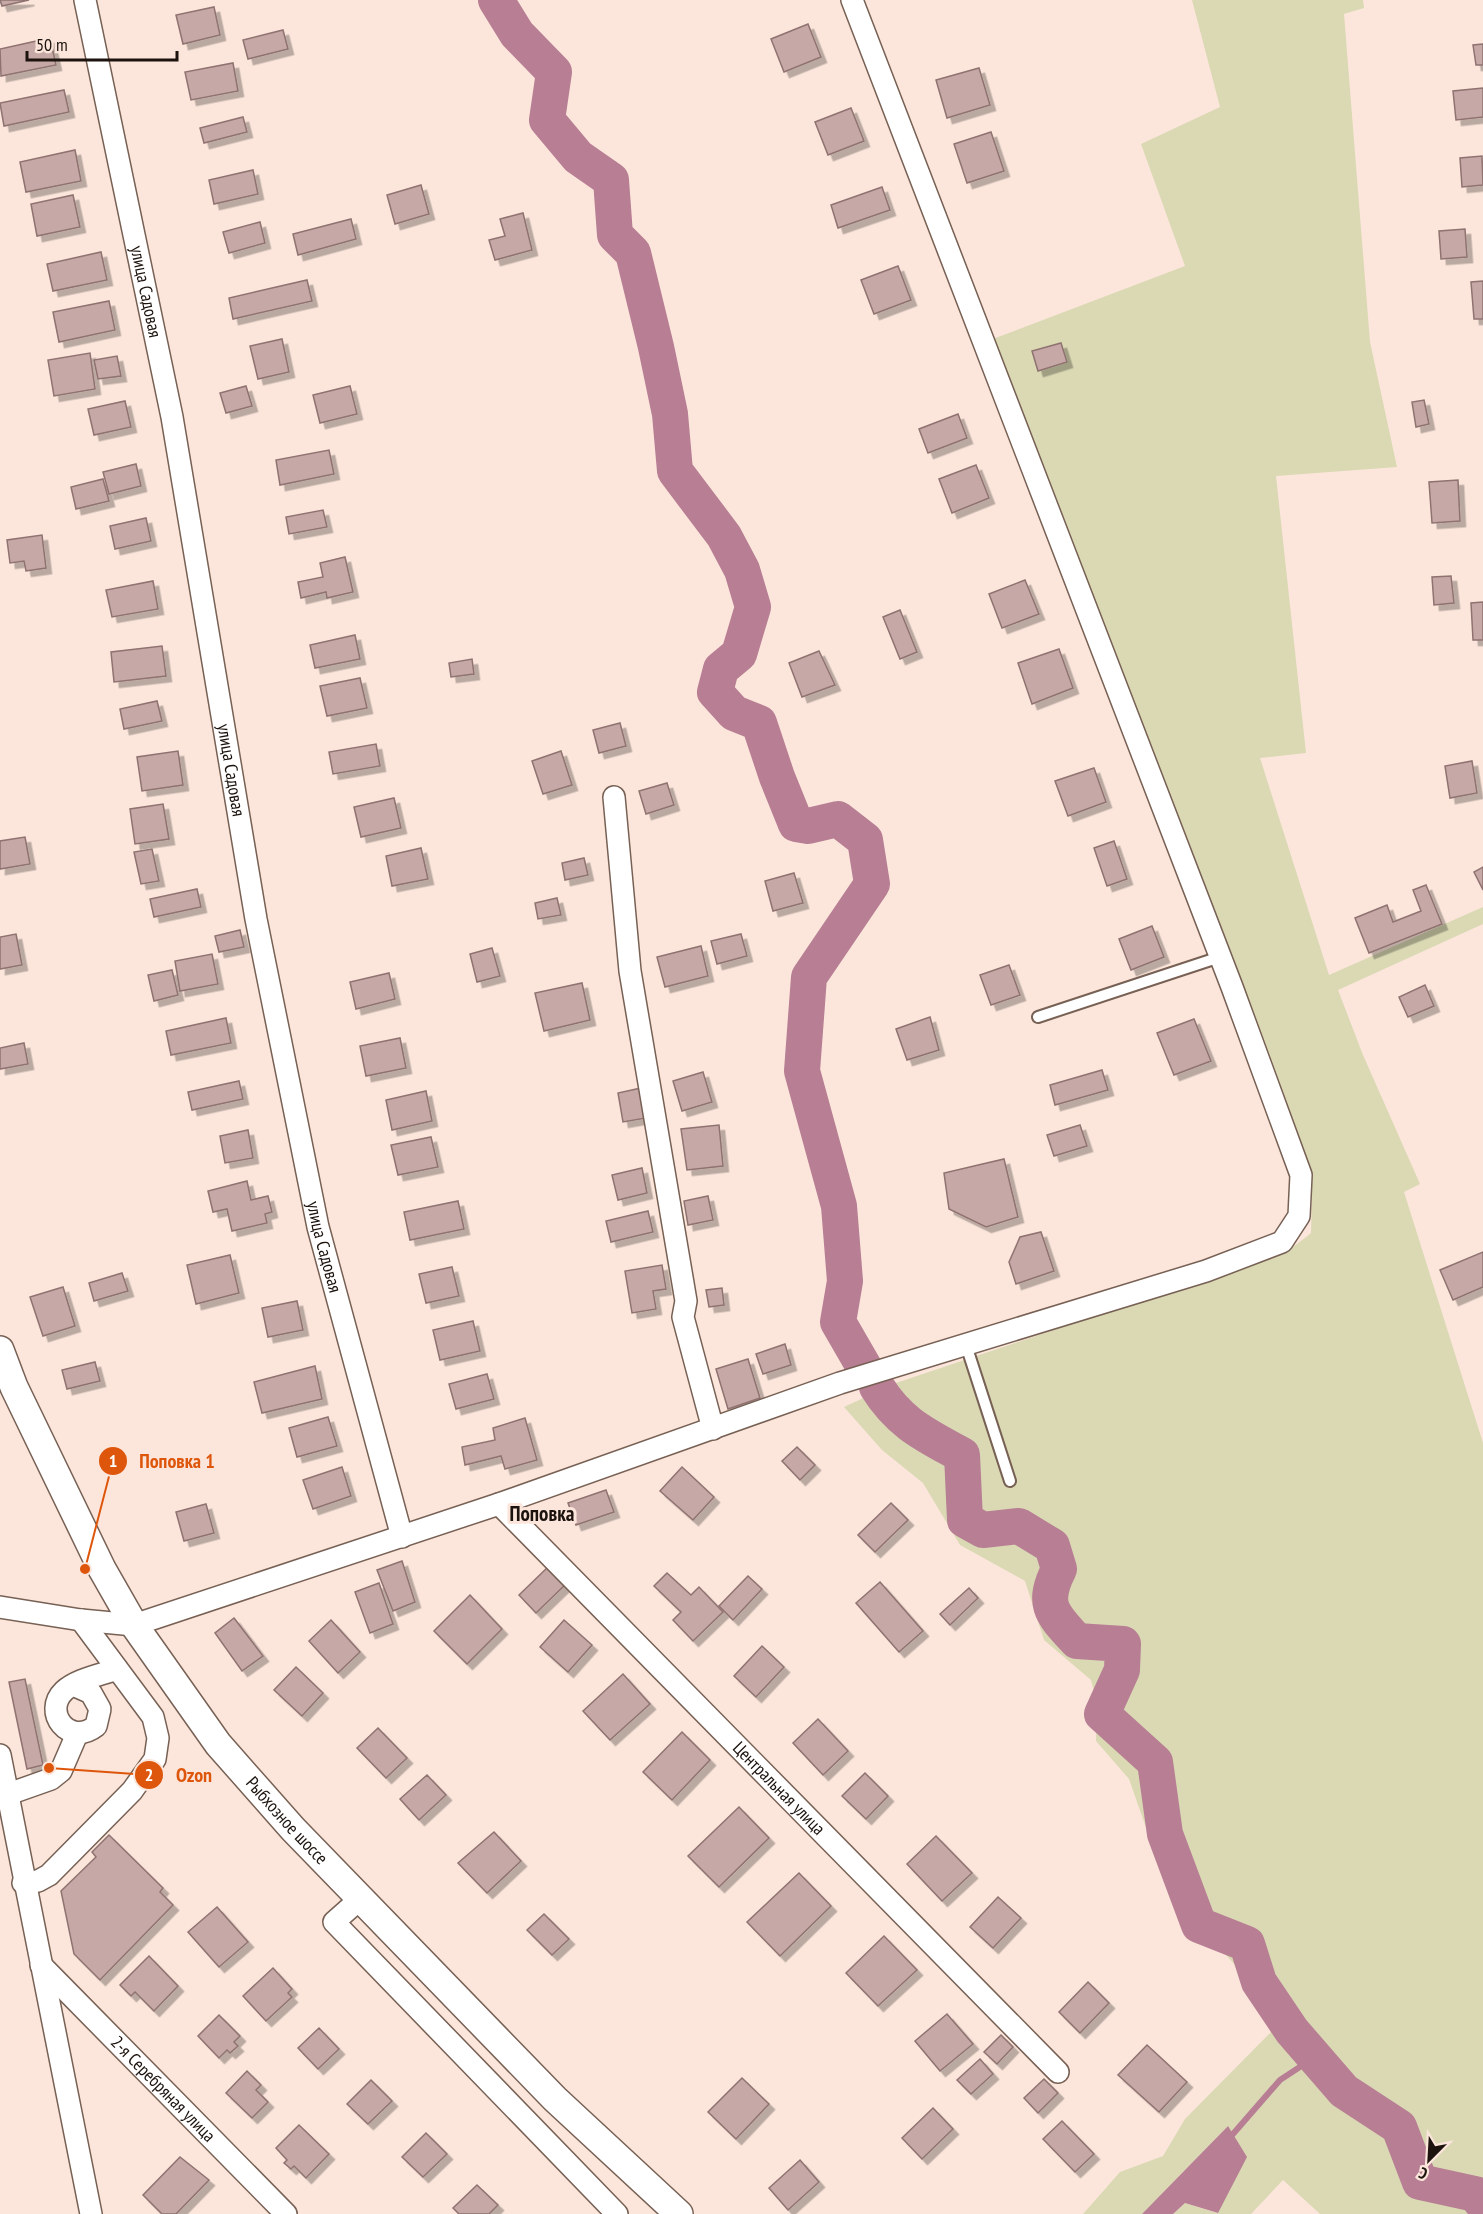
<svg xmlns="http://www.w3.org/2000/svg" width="1483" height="2214" viewBox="0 0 1483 2214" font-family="'PT Sans Narrow',sans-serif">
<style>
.green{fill:#dad9b4}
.water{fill:#b77e94}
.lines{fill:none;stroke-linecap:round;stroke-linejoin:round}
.stream{stroke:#b77e94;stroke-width:6}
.river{stroke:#b77e94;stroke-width:36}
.building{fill:#c6a8a6;stroke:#8f7371;stroke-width:1.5;filter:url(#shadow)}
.service-casing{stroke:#776054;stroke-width:14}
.minor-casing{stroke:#776054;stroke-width:24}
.tertiary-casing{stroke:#776054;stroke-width:30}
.service{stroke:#fff;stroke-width:10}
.minor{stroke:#fff;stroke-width:21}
.tertiary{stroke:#fff;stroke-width:27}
.labels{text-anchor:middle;stroke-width:6;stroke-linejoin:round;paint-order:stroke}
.street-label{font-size:18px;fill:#1c130e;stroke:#fce6db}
.quarter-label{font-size:21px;font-weight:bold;fill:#1c130e;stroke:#fce6db}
.leader{fill:none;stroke:#de560c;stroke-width:2}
.callout-dot{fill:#de560c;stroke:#fce6db;stroke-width:2}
.mark-label{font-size:18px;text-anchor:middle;font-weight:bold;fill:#fff}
.callout-label{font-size:20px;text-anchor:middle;font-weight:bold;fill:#de560c;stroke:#fce6db;stroke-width:6;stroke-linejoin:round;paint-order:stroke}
</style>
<defs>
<filter id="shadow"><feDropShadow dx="5.5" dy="5.5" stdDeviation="0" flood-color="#0004"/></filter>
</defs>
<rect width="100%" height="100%" fill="#fce6db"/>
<!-- green -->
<path class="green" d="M1192,0H1363L1364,8L1344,14L1370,342L1397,467L1276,476L1306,753L1260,758L1329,975L1483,907V924L1338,990L1363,1055L1420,1184L1404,1192L1483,1443V2214H1320L1283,2180L1251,2214H1173L1185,2203L1217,2213L1228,2126L1142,2214H1083L1120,2172L1163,2156L1185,2119L1271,2032L1234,1964L1181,1904L1164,1879L1129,1779L1096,1741L1097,1704L1091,1680L1044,1640L1025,1581L960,1545L923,1483L882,1450L844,1407L896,1383L1232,1270C1265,1262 1284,1256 1311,1233L1312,1193L1303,1150L1221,944L993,339L1185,266L1141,144L1220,107Z"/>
<!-- water -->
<polygon class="water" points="1228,2126 1247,2157 1218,2213 1185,2203 1173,2214 1142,2214"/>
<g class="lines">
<!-- stream -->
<polyline class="stream" points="1233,2134 1280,2080 1315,2057"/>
<!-- river -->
<g class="river">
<polyline points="496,0 517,34 554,72 547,120 578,157 611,180 615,235 633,253 656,347 670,414 675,471 724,536 742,570 753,607 739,654 721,669 715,692 734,713 759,723 777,777 796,824 808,826 838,819 865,840 872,884 809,977 802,1071 839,1206 845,1281 838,1322 864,1367"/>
<path d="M877,1387C900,1424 926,1435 962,1455L965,1520L983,1530L1019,1526L1052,1546L1059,1569C1041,1605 1052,1614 1077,1641L1123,1644L1122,1670L1102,1714L1155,1762L1165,1834L1199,1925L1247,1944L1259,1982L1292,2031L1344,2091L1399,2127L1420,2182L1475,2194L1483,2204"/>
</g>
</g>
<!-- building -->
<g class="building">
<polygon points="0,0 29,0 2,6"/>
<polygon points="214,7 220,35 183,44 176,15"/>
<polygon points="808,24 821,57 784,72 771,39"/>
<polygon points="283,30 288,49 248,59 243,40"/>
<polygon points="50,38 56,65 1,76 0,49"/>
<polygon points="1483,44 1483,65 1476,65 1473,45"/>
<polygon points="233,63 238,91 191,100 185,72"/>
<polygon points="979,68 990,105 947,118 936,80"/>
<polygon points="1483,88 1483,117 1456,120 1453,91"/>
<polygon points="64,90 69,112 4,126 0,103"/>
<polygon points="851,108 864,141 828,155 815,122"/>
<polygon points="243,117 247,132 204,143 200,128"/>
<polygon points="991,132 1004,171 967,183 954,144"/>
<polygon points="75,150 81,181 26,192 20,162"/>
<polygon points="1482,156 1483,185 1462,187 1460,158"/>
<polygon points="253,170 258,194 214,204 209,180"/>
<polygon points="421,185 429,214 395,224 387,195"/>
<polygon points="882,187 890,210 838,228 831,205"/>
<polygon points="73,195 80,227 37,236 31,204"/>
<polygon points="523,213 532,250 495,260 489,240 505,236 500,219"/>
<polygon points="351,219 356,239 298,255 293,234"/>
<polygon points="260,222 265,243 229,253 223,232"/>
<polygon points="1465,229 1467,257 1441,259 1439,231"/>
<polygon points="101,252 107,280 53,291 47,264"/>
<polygon points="898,266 911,300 874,314 861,280"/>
<polygon points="307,280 312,301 233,319 229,298"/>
<polygon points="1483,281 1483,319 1474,319 1471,282"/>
<polygon points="109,301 115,330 59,342 53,312"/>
<polygon points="282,339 289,372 258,379 250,346"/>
<polygon points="1061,343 1067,362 1038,371 1032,351"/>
<polygon points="90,353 95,389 54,396 48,360"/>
<polygon points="117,356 121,376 98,379 94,360"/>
<polygon points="246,386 252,406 226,413 220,393"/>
<polygon points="350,386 357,414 320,423 313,395"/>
<polygon points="1424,400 1429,424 1416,427 1412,402"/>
<polygon points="125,401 131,427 94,435 88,409"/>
<polygon points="958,414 967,438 928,453 919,429"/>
<polygon points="329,450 334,474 280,485 276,460"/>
<polygon points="136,464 141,486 109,494 103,472"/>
<polygon points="976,465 989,498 952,513 939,479"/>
<polygon points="103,479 109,501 76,509 71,487"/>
<polygon points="1458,480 1460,521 1432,523 1429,482"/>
<polygon points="323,510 327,527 289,534 286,517"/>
<polygon points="146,518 151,541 115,549 110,526"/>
<polygon points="42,535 46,568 26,571 24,561 10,563 7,540"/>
<polygon points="345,557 353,592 327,598 326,592 301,598 298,582 323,577 320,563"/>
<polygon points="1451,576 1454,603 1434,605 1432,577"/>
<polygon points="1025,580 1039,614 1002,628 989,594"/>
<polygon points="153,581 158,609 112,617 106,590"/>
<polygon points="1483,602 1483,640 1473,640 1471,603"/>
<polygon points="900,610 917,652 900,659 883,617"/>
<polygon points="355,635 360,659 315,668 310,645"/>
<polygon points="162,646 166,676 114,682 111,652"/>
<polygon points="1059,649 1073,688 1032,704 1018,663"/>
<polygon points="819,651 835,685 802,697 789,663"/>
<polygon points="472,659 474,674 451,677 449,663"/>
<polygon points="360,678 367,708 327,716 320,686"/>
<polygon points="157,701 162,721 124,729 120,709"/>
<polygon points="620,723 626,746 599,753 593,730"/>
<polygon points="376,744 380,766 333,774 329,752"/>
<polygon points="178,751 183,785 142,791 137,757"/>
<polygon points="561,751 572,785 543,794 532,761"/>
<polygon points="1472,761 1477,793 1450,798 1445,766"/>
<polygon points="1094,768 1106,802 1068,816 1055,781"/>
<polygon points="667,783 674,805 646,814 639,791"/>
<polygon points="394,798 401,828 361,837 354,807"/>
<polygon points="163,804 169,839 135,844 130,809"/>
<polygon points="25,837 30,864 0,869 0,841"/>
<polygon points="1114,841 1127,879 1107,886 1094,848"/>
<polygon points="421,848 428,879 392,886 386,856"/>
<polygon points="152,849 159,881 141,884 134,852"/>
<polygon points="584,858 588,875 565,880 562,863"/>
<polygon points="1483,867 1483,890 1474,872"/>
<polygon points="794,873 803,903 773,911 765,881"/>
<polygon points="1426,885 1442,924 1369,953 1355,918 1387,905 1393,922 1421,911 1413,890"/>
<polygon points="197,889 201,907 154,917 150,899"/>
<polygon points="557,898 561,915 538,919 535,903"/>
<polygon points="1152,926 1164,957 1131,970 1119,939"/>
<polygon points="240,930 244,947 219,952 215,936"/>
<polygon points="16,934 22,965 0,969 0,937"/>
<polygon points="741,934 747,956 717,964 711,941"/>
<polygon points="701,946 708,976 665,987 657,957"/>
<polygon points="492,948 500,976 477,982 470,954"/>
<polygon points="212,954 218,984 180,991 175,961"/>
<polygon points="1009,965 1020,995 991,1005 980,975"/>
<polygon points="172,970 178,995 154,1001 148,975"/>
<polygon points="389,973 395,999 356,1009 350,982"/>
<polygon points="582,983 590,1020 544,1031 535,993"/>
<polygon points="1425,985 1434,1006 1408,1017 1399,997"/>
<polygon points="930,1017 939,1050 907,1060 896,1029"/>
<polygon points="226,1018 231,1043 171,1055 166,1031"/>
<polygon points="1194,1019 1211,1061 1174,1075 1157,1033"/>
<polygon points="400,1038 406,1068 366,1076 360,1046"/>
<polygon points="24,1043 28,1064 0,1069 0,1048"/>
<polygon points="1102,1070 1108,1090 1055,1105 1050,1085"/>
<polygon points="703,1072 712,1102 682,1111 673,1081"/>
<polygon points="239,1081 243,1099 192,1110 188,1092"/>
<polygon points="641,1088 646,1118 623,1122 618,1093"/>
<polygon points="426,1091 432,1121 392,1130 386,1100"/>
<polygon points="719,1125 723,1166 687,1170 681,1129"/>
<polygon points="1080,1125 1087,1146 1054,1156 1047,1135"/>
<polygon points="248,1130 253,1158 225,1163 220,1136"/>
<polygon points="431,1137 438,1167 398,1175 391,1145"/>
<polygon points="1004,1159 1018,1217 986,1227 949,1209 944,1173"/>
<polygon points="642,1168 647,1193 618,1200 612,1175"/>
<polygon points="247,1181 251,1200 268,1196 272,1212 265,1214 267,1223 232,1231 227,1209 213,1212 208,1191"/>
<polygon points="708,1196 713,1220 688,1225 684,1201"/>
<polygon points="458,1201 464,1229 410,1240 404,1212"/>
<polygon points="648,1211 653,1232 611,1242 606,1221"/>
<polygon points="1041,1232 1054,1271 1016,1284 1009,1262 1020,1237"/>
<polygon points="1483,1252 1483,1287 1453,1300 1440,1270"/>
<polygon points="230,1255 239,1293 196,1304 187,1265"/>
<polygon points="662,1265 666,1289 653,1291 656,1309 632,1313 625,1271"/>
<polygon points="452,1267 459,1296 426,1303 419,1274"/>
<polygon points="122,1273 128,1291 94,1301 89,1283"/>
<polygon points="63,1287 75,1326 43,1336 30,1297"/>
<polygon points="722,1288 724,1305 709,1307 706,1290"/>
<polygon points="297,1301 303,1330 268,1337 262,1308"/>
<polygon points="473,1321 480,1351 440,1360 433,1330"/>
<polygon points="785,1344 791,1365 763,1374 756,1354"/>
<polygon points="748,1359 760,1398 728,1409 716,1369"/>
<polygon points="95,1362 100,1381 67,1389 62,1370"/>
<polygon points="315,1366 322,1399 262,1413 254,1382"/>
<polygon points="487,1374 494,1399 456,1409 449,1384"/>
<polygon points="328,1417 337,1446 297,1457 289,1428"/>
<polygon points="525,1418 537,1460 505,1469 501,1456 465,1465 462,1447 495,1440 493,1428"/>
<polygon points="797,1447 815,1465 800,1480 782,1461"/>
<polygon points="342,1467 351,1496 313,1509 303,1480"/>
<polygon points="682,1467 714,1497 693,1520 660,1491"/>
<polygon points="606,1490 614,1512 576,1525 568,1503"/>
<polygon points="891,1503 908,1520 875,1552 858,1535"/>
<polygon points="206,1504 214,1533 184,1541 176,1512"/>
<polygon points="402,1561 415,1602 393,1611 377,1570"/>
<polygon points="549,1566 566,1584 536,1613 519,1595"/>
<polygon points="667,1573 691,1595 699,1587 723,1612 693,1641 673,1620 681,1612 654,1586"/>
<polygon points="748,1576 762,1589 733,1620 719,1606"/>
<polygon points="880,1582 923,1631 899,1652 856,1603"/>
<polygon points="379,1583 393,1624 370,1633 355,1592"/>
<polygon points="969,1588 978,1598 950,1625 940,1614"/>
<polygon points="470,1595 502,1629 467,1664 434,1631"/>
<polygon points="234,1618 263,1656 242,1671 215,1633"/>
<polygon points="331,1620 360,1652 338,1673 309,1641"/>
<polygon points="564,1620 592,1645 568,1672 540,1647"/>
<polygon points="762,1646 784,1667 756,1697 734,1676"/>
<polygon points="296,1667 323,1693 302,1716 274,1690"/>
<polygon points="623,1674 650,1704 610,1740 583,1711"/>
<polygon points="25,1679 43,1765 27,1769 9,1682"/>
<polygon points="818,1719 848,1751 823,1775 793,1743"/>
<polygon points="378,1728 407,1758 386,1778 357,1748"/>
<polygon points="682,1732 710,1760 672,1800 643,1772"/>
<polygon points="865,1773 888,1796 866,1819 842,1796"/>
<polygon points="427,1775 446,1795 419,1820 400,1799"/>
<polygon points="739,1807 769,1838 719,1887 688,1856"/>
<polygon points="494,1832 521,1861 487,1893 458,1863"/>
<polygon points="109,1835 163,1888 160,1892 173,1905 100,1980 74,1954 61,1891 96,1857 92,1852"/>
<polygon points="936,1836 972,1873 942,1901 907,1864"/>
<polygon points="799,1873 831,1906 780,1956 747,1922"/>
<polygon points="998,1897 1021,1918 993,1948 970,1927"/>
<polygon points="217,1907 248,1942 219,1967 188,1932"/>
<polygon points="544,1914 569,1939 552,1955 527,1930"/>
<polygon points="884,1936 917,1970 878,2006 846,1973"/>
<polygon points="149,1956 178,1986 154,2011 135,1992 131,1996 120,1985"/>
<polygon points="273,1968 292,1989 288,1993 292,1997 266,2021 243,1996"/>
<polygon points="1088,1982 1109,2003 1080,2033 1059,2012"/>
<polygon points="947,2014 973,2044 940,2071 915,2041"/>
<polygon points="219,2015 240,2036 234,2042 238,2046 230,2053 227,2050 219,2058 198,2036"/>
<polygon points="319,2028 339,2049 318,2069 298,2048"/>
<polygon points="1001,2035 1013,2047 997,2064 984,2052"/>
<polygon points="1147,2045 1187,2082 1159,2112 1118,2075"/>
<polygon points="980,2059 993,2074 971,2094 957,2080"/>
<polygon points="247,2071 261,2085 256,2090 268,2102 252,2118 226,2093"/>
<polygon points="742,2078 769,2104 736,2139 708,2112"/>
<polygon points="1044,2079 1058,2093 1038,2113 1024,2098"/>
<polygon points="371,2080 392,2101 368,2124 347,2104"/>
<polygon points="933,2108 953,2129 922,2159 902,2138"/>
<polygon points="1062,2121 1094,2154 1075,2172 1043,2139"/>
<polygon points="299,2125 329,2154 306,2178 294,2166 291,2169 284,2163 287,2160 276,2148"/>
<polygon points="426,2133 447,2154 423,2177 402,2157"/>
<polygon points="180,2157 209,2180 176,2214 162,2214 143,2195"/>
<polygon points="800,2160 819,2182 788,2210 769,2188"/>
<polygon points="477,2185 498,2205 489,2214 459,2214 453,2208"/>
</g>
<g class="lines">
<defs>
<g id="service">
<polyline points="1038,1017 1220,957"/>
<polyline points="966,1345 1010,1481"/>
</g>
<g id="minor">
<path id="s1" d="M85,0L172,417L256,919L318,1227L402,1537"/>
<polyline points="614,797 630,971 686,1301 683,1317 713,1429"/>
<path id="s2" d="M499,1504L1058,2072"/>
<polyline points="0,1607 81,1620 134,1625 499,1504 840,1383 1206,1271 1282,1242 1299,1216 1301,1175 1232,987 852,0"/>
<path d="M73,1685L91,1693L100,1709L96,1726C69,1747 42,1712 64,1691C77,1679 101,1675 117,1669"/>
<polyline points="0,1755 91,2214"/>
<polyline points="0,1797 51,1779 61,1771 77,1734"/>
<polyline points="23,1883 38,1881 49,1875 132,1791 155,1759 158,1738 153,1717 81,1620"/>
<polyline points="360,1899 334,1922 617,2214"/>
<path id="s3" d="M41,1965L286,2214"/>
</g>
<g id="tertiary">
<path id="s4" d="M0,1350L14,1387L102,1569L134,1625L218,1744L293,1829L555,2099L679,2214"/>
</g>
</defs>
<!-- service casing -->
<use href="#service" class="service-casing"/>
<!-- minor casing -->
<use href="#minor" class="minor-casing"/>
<!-- tertiary casing -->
<use href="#tertiary" class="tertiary-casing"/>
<!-- service -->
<use href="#service" class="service"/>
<!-- minor -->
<use href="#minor" class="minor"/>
<!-- tertiary -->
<use href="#tertiary" class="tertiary"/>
</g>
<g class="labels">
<!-- street labels -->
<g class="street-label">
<text dy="6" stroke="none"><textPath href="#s1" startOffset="298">улица Садовая</textPath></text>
<text dy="6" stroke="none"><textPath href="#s1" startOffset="784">улица Садовая</textPath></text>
<text dy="6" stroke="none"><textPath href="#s1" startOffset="1270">улица Садовая</textPath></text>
<text dy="6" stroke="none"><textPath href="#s2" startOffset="399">Центральная улица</textPath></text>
<text dy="6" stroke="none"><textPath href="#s4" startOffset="555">Рыбхозное шоссе</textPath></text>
<text dy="6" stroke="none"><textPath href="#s3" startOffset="174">2-я Серебряная улица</textPath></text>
</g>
<!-- quarter labels -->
<g class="quarter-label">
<text x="542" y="1521">Поповка</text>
</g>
</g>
<!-- callouts -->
<path class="leader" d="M85 1569L113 1461M49 1768L149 1775"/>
<g class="callout-dot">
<circle cx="85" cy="1569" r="6"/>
<circle cx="49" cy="1768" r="6"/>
<circle cx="113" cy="1461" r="15"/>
<circle cx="149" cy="1775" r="15"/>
</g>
<g class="mark-label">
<text x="113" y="1467">1</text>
<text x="149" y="1781">2</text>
</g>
<g class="callout-label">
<text x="177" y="1468">Поповка 1</text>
<text x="194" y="1782">Ozon</text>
</g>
<!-- north arrow -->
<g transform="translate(1429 2160) rotate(204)" stroke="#fce6db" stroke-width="4.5" paint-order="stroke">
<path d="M0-4.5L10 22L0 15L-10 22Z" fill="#1c130e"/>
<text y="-9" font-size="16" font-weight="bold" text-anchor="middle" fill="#1c130e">С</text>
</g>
<!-- scale -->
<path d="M27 51v9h150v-9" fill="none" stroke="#1c130e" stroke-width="3"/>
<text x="36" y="51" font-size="18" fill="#1c130e" stroke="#fce6db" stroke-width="4.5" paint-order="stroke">50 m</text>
</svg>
